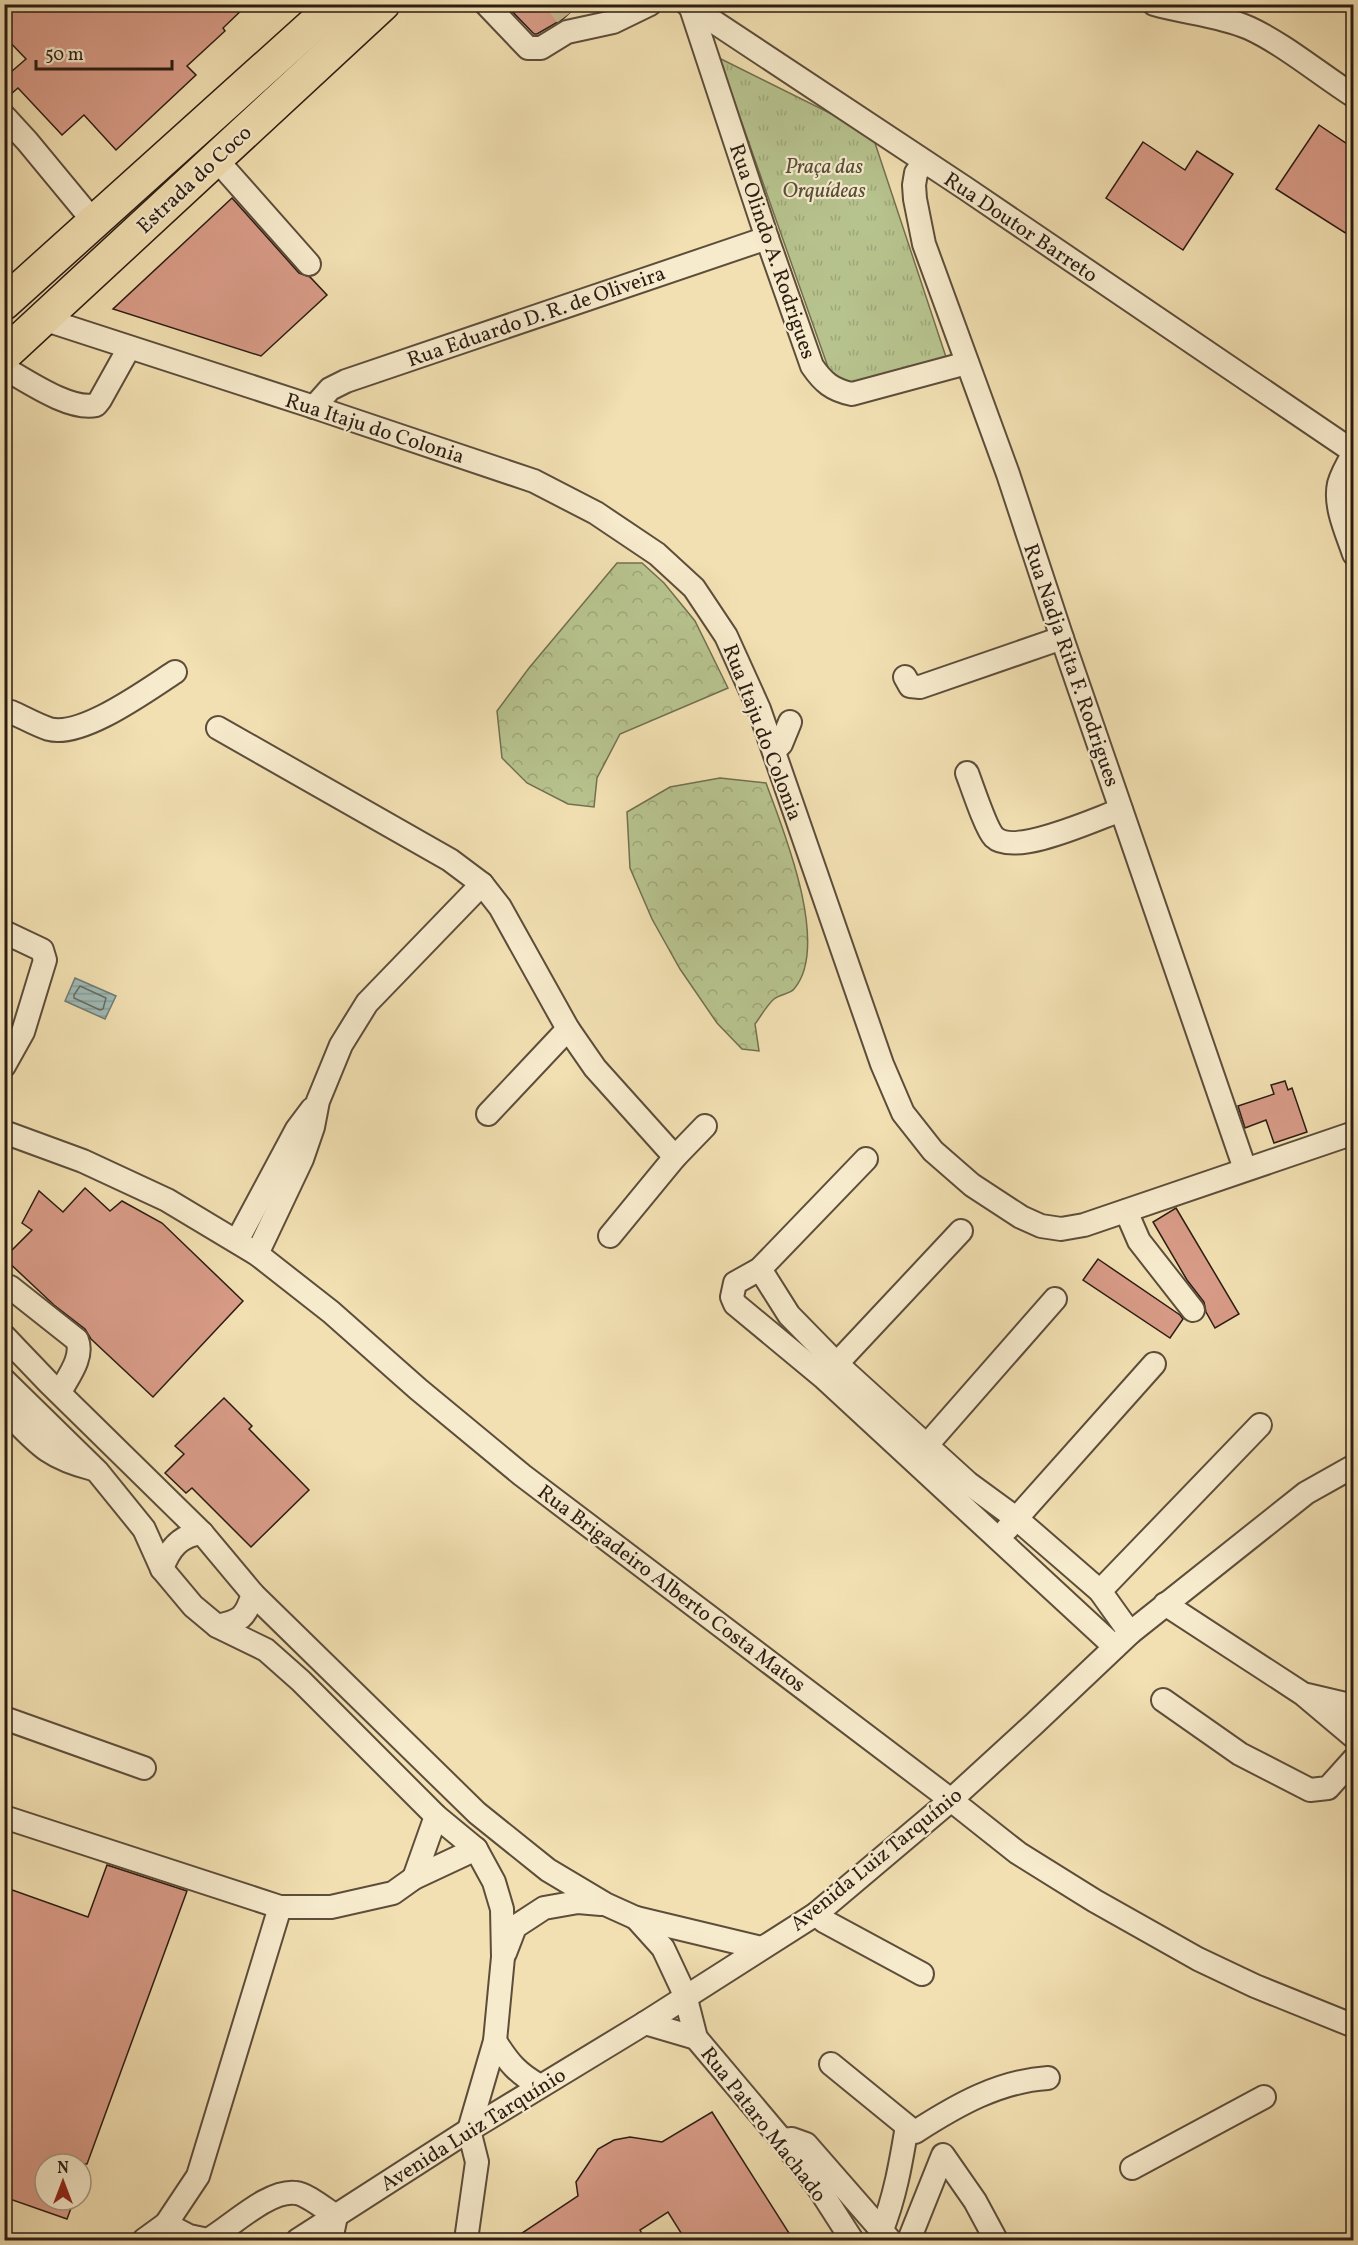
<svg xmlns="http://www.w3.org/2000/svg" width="1358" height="2245" viewBox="0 0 1358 2245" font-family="Vollkorn,serif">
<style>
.grass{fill:url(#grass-tufts);stroke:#717050;stroke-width:1.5}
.forest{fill:url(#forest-crowns);stroke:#717050;stroke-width:1.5}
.water{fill:url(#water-rules);stroke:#717b75;stroke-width:1.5}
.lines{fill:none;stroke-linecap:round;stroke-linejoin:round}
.shore{stroke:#656c65;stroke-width:1.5}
.building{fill:#d89b87;stroke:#2b1c13;stroke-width:1.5}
.minor-tunnel{stroke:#cab992;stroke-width:22;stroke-dasharray:22 11;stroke-linecap:butt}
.minor-casing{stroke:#5d4d3b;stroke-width:26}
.highway-casing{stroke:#2b1c13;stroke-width:36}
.minor{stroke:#f7ebcd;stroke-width:22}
.highway{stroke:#f2e0b2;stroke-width:33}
.labels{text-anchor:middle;stroke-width:4.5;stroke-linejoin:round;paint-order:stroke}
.park-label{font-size:21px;font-style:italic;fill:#554e38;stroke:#f7ebcd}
.street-label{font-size:21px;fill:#2b1c13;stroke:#f7ebcd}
</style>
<defs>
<pattern id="grass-tufts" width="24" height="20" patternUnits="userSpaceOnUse" patternTransform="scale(1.5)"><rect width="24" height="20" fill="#b7c38e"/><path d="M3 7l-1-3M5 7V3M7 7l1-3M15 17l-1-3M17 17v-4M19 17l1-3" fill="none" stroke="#9ea77a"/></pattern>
<pattern id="forest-crowns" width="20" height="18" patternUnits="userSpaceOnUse" patternTransform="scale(1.5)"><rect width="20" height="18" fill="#b7c38e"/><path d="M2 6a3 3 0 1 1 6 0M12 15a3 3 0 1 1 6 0" fill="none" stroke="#9ea77a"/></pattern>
<pattern id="water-rules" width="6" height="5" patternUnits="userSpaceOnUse" patternTransform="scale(1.5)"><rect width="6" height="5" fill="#9fbbb7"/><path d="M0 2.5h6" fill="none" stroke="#89a09c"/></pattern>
</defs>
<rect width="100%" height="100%" fill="#f2e0b2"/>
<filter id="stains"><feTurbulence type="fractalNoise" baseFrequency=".00333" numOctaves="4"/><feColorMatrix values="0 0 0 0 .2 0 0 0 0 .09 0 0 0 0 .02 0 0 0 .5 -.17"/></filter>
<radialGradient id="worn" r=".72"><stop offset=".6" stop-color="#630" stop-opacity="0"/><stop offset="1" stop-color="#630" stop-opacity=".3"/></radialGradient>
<!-- grass -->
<polygon class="grass" points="719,58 872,134 946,357 835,387"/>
<!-- forest -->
<g class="forest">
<polygon points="617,563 642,563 664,583 695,621 728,688 620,734 597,778 594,807 568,804 527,783 502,758 497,711 529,668"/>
<path d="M720,778L766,783C783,829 831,946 794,989C790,994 780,994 774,999C767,1005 761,1016 755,1024L759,1051L742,1049L717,1023L680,969L652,919L630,868L627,812L670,787Z"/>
</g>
<!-- water -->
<polygon class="water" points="75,978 116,996 105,1019 65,1001"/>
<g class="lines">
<!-- shore -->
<polygon class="shore" points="80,986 106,998 103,1009 100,1010 74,998 74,995"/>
</g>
<!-- building -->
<g class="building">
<polygon points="4,4 248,4 223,28 225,31 187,66 196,75 116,150 84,115 62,135 18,88 11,94 4,86 4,78 26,59 4,36"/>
<polygon points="505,4 579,4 563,19 537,34 534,34"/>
<polygon points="1319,125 1353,148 1353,225 1347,234 1276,189"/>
<polygon points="1143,142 1185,170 1197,151 1233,174 1183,250 1106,198"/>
<polygon points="232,198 299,273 310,277 327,295 261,356 113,309"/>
<polygon points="1285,1081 1288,1090 1292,1088 1307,1132 1274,1143 1266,1120 1245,1128 1238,1106 1274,1094 1271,1085"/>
<polygon points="85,1188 110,1211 122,1201 162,1223 243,1301 153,1397 91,1339 85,1329 54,1305 4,1258 32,1230 22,1223 39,1191 63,1212"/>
<polygon points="1176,1208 1239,1314 1215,1328 1206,1312 1204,1302 1187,1280 1153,1222"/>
<polygon points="1098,1259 1180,1315 1183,1319 1170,1338 1083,1280"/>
<polygon points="224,1398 252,1426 249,1429 309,1490 251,1547 192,1488 186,1493 165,1473 184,1454 175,1446"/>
<polygon points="107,1865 187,1891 87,2164 45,2164 45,2200 74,2200 67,2219 4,2197 4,1887 88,1917"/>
<polygon points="712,2112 794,2241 686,2241 668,2212 640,2230 646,2241 510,2241 578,2196 576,2182 598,2149 614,2140 630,2137 662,2142"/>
</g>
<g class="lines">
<!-- minor-tunnel -->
<polyline class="minor-tunnel" points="557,4 566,16"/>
<defs>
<g id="minor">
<polyline points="486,4 528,48 541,48 567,32 613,22 650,4"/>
<polyline points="687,4 965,188 1354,452"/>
<path d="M1154,4C1185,13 1219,15 1249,28C1284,44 1321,75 1354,96"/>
<path d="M691,8L767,238L812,366C823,382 832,390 852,394L967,363"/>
<polyline points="4,116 27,141 94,222"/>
<polyline points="216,159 309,264"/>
<polyline points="924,162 916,173 914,185 915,199 924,244 1008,474 1062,638 1245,1169"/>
<polyline points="43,319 314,407 534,481 596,513 657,554 694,588 726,636 759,709 882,1064 903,1113 933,1151 972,1185 1021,1217 1041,1226 1061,1229 1084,1225 1354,1133"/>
<path d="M4,368C27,381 70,411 96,405L100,400L129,348"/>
<polyline points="314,407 330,389 346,381 767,238"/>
<path d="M1354,453C1348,463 1342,473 1339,484C1334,506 1347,533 1354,554"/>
<polyline points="905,677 910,686 920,687 1062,638"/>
<path d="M4,711L11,712C23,717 36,725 49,729C82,738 147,690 175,672"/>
<polyline points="218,728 450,860 482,884 500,907 568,1029 595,1068 675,1157"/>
<polyline points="774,751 781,744 790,722"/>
<path d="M967,773C972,786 986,829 994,837C1015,857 1095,819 1121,810"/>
<polyline points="4,932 42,950 45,960 23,1032 4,1066"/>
<polyline points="488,1114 568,1029"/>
<polyline points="4,1132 83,1161 167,1200 257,1254 331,1312 418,1389 522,1475 951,1800 1018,1853 1095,1901 1198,1959 1255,1986 1354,2026"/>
<polyline points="866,1159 760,1269 735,1283 732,1297 735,1304 823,1377 1115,1647"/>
<polyline points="1126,1211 1139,1241 1193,1310"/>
<polyline points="610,1236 675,1157 705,1126"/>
<polyline points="237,1241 297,1129 312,1109"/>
<polyline points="257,1254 302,1159 313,1127 318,1101 341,1045 367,1003 482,884"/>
<polyline points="760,1269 789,1315 837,1364 968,1483 1017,1519 1100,1591 1130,1633"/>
<path d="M10,1287L77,1340C84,1357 68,1377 60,1392"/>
<polyline points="4,1336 49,1383 202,1533 253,1594 477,1813 548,1870 605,1904 636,1918 761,1948"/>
<polyline points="827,1374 961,1231"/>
<polyline points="4,1380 97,1471 144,1529 162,1569 193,1606 217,1626 266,1650 301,1681 436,1816 476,1849 494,1882 502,1909 503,1957 495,2041 469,2130 477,2162 466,2240"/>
<path d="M4,1409C37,1443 46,1457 93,1469"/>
<polyline points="926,1446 1055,1299"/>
<polyline points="1007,1529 1154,1364"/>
<path d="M162,1569C169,1549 180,1535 202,1533"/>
<polyline points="1100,1591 1260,1425"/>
<polyline points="1165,1604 1303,1694 1354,1737"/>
<path d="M217,1626C241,1621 245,1618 253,1594"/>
<polyline points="1307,1695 1354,1706"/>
<polyline points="1163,1700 1240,1754 1310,1790 1328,1788 1354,1759"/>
<polyline points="4,1718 144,1768"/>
<polyline points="4,1817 280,1907 331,1907 393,1893 414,1878 476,1849"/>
<polyline points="414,1878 436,1816"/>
<polyline points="816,1914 824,1921 922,1974"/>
<polyline points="636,1918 663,1948 671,1965 685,1995 696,2038 782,2140 820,2190 852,2240"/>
<polyline points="505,1953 515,1927 544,1908 578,1902 601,1904"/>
<polyline points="645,2023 696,2038"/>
<path d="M495,2041C509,2063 517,2073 540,2086"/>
<path d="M831,2064L907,2126C901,2162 895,2198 881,2232"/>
<path d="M915,2132C957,2105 999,2081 1048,2078"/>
<polyline points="782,2140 792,2139 806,2144 889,2239"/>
<polyline points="1132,2168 1264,2097"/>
<path d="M166,2224L189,2236L208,2240C232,2226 269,2189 296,2193C307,2194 326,2210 336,2216L331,2240"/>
<polyline points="144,2240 166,2224 198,2176 280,1907"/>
<polyline points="298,2240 469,2130 645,2023 816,1914 951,1800 1034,1724 1130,1633 1306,1493 1354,1466"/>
<polyline points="909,2240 943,2155 975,2201 996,2240"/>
</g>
<g id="highway">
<polyline points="4,303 336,4"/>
<polyline points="4,355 383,4"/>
</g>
</defs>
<!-- minor casing -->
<use href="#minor" class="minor-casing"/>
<!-- highway casing -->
<use href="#highway" class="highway-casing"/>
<!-- minor -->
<use href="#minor" class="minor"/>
<!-- highway -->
<use href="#highway" class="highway"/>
</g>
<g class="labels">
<!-- park labels -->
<g class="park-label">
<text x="824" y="173">Praça das<tspan x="824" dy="24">Orquídeas</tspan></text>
</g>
<!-- street labels -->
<g class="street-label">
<text transform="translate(194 179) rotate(-43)" y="7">Estrada do Coco</text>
<text transform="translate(1021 227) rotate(34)" y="7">Rua Doutor Barreto</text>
<text transform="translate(773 251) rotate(71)" y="7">Rua Olindo A. Rodrigues</text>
<text transform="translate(536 316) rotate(-19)" y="7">Rua Eduardo D. R. de Oliveira</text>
<text transform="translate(375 428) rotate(18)" y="7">Rua Itaju do Colonia</text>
<text transform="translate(1072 665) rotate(71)" y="7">Rua Nadja Rita F. Rodrigues</text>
<text transform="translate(763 732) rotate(69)" y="7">Rua Itaju do Colonia</text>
<text transform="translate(672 1588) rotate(37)" y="7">Rua Brigadeiro Alberto Costa Matos</text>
<text transform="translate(876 1859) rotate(-39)" y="7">Avenida Luiz Tarquínio</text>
<text transform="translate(764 2124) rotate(52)" y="7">Rua Pataro Machado</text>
<text transform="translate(473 2129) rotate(-32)" y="7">Avenida Luiz Tarquínio</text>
</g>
</g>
<!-- margin -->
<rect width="1358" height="2245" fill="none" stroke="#f2e0b2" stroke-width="24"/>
<rect x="6" y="6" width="1346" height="2233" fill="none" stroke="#2b1c13" stroke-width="3"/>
<rect x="12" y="12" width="1334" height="2221" fill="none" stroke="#2b1c13" stroke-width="1.5"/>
<!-- north arrow -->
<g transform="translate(63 2182)"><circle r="28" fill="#f7ebcd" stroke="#a59883" stroke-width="1.5"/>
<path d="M0-4.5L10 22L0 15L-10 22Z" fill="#8f2418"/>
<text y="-9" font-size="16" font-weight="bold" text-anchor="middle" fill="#2b1c13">N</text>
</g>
<!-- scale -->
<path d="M36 60v9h136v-9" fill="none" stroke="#2b1c13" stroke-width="3"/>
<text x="45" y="60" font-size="18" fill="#2b1c13" stroke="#f7ebcd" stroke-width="4.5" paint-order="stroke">50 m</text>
<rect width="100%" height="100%" filter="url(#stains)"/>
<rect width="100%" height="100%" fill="url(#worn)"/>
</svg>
